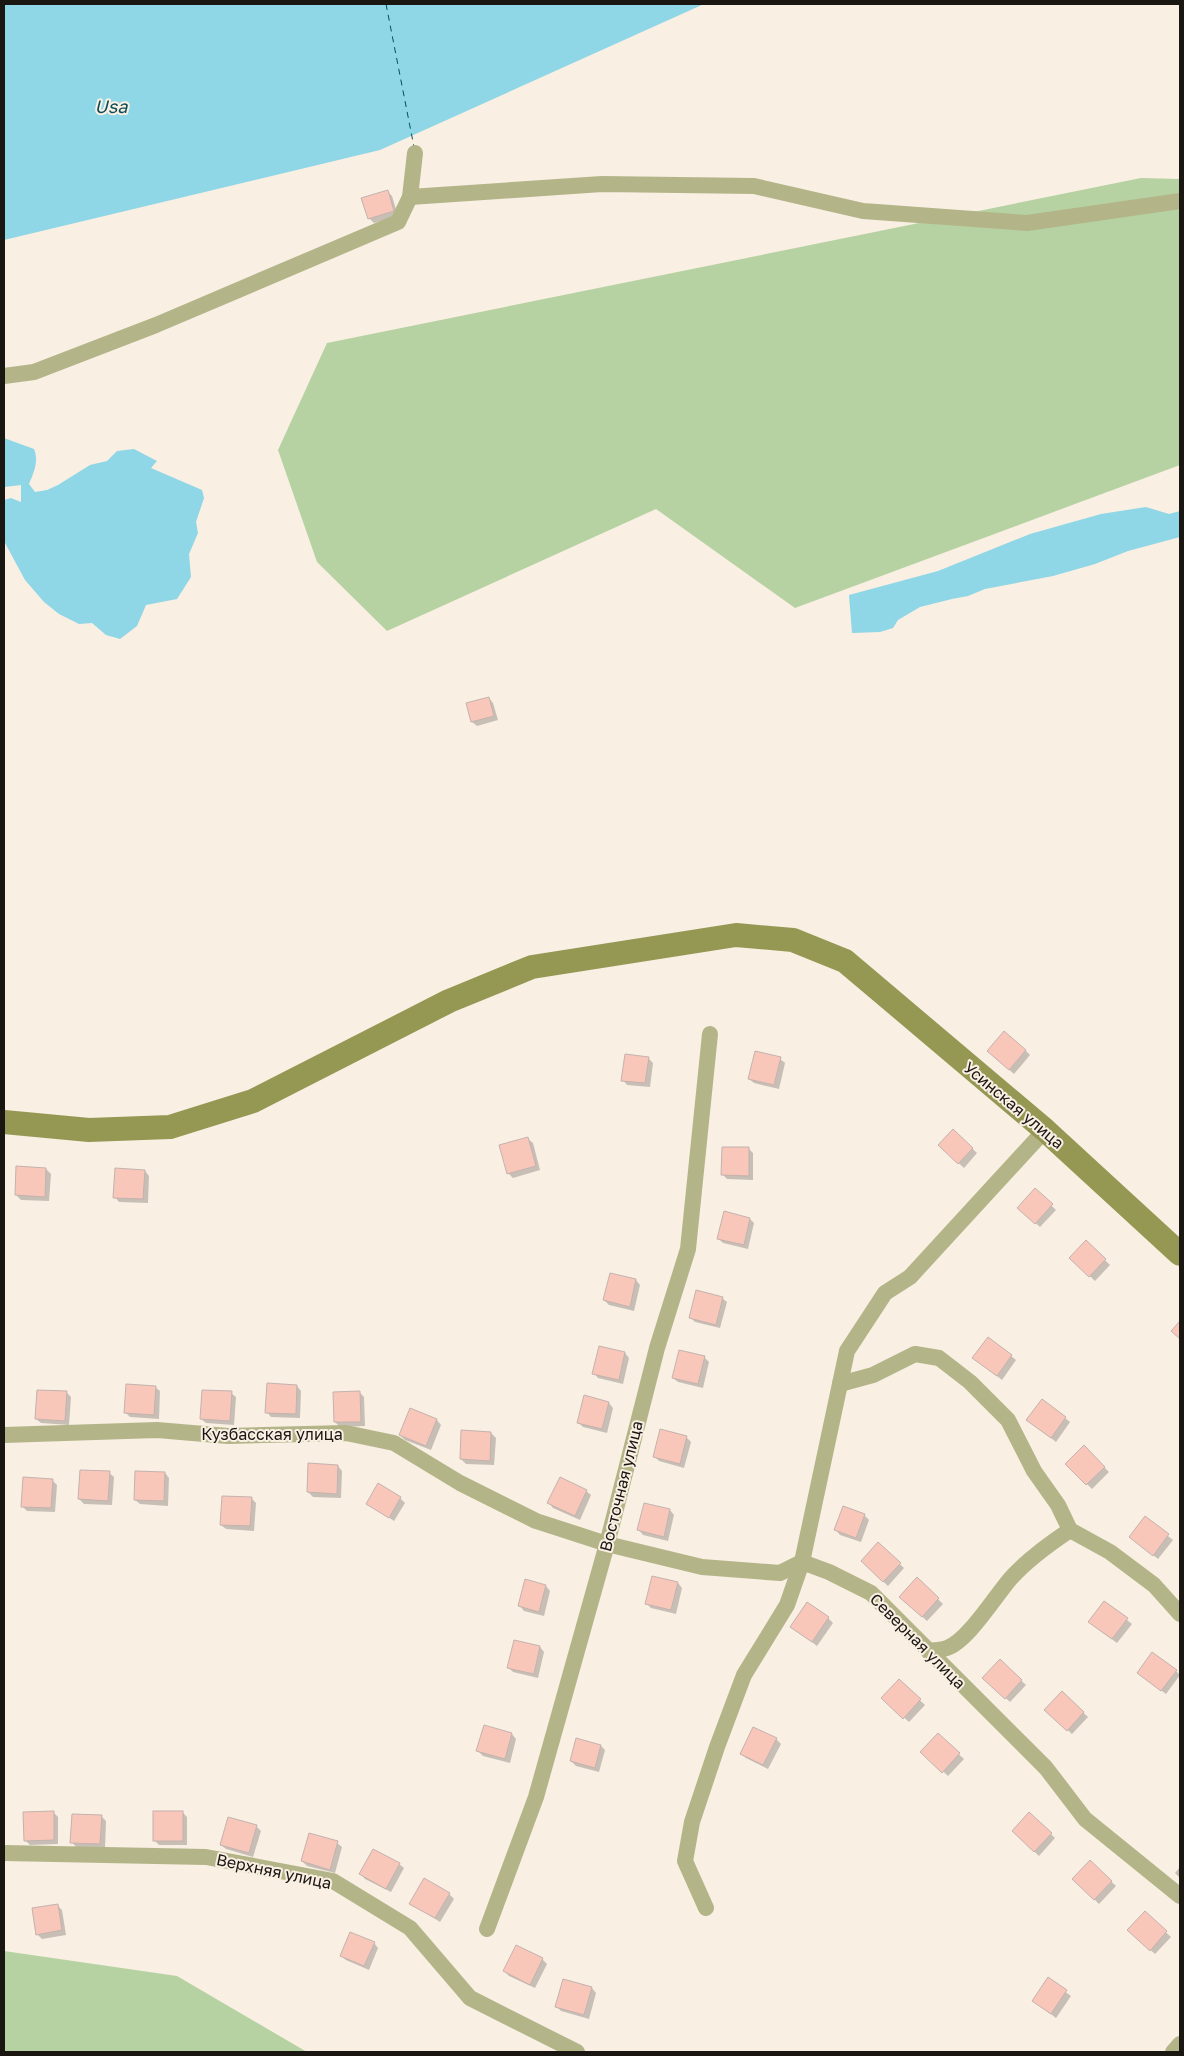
<svg xmlns="http://www.w3.org/2000/svg" width="1184" height="2056" viewBox="0 0 1184 2056" font-family="'Golos Text',sans-serif">
<style>
.green{fill:#b7d2a2}
.water{fill:#8fd6e6}
.shadow{fill:#0003}
.lines{fill:none;stroke-linecap:round;stroke-linejoin:round}
.ferry{stroke:#0c4c58;stroke-width:1;stroke-dasharray:6 5;stroke-linecap:butt}
.building{fill:#f9c7ba;stroke:#c3b2ae}
.street{stroke:#b3b589;stroke-width:16}
.secondary{stroke:#959853;stroke-width:24}
.labels{text-anchor:middle;stroke-width:4;stroke-linejoin:round;paint-order:stroke}
.street-label{font-size:16px;fill:#1a1612;stroke:#f9efe3}
.water-label{font-size:18px;font-style:italic;fill:#0c4c58;stroke:#f9efe3}
</style>
<rect width="100%" height="100%" fill="#f9efe3"/>
<!-- green -->
<g class="green">
<polygon points="1141,178 1180,179 1180,465 795,608 656,509 387,631 317,562 278,450 327,343"/>
<polygon points="4,1951 177,1976 307,2052 4,2052"/>
</g>
<!-- water -->
<g class="water">
<polygon points="4,4 704,4 380,150 4,240"/>
<path d="M4,438L34,449C39,461 34,472 29,484L35,492L47,490L58,485L90,465L107,461L117,451L134,449L157,461L151,468L202,490L204,498L196,522L198,533L189,554L191,577L177,599L146,605L137,626L120,639L106,635L92,623L79,624L59,614L44,602L25,580L4,541V500L11,498L21,502V485L4,487Z"/>
<polygon points="1146,507 1169,514 1180,511 1180,537 1128,551 1095,564 1053,576 985,589 968,596 952,599 920,607 898,620 893,628 880,632 852,633 849,595 938,571 1030,534 1101,514"/>
</g>
<!-- shadow -->
<g class="shadow">
<polygon points="387,191 392,196 398,216 374,223 369,218"/>
<polygon points="489,698 493,703 498,720 477,726 472,722"/>
<polygon points="1025,1050 1030,1055 1014,1074 993,1056"/>
<polygon points="648,1058 653,1063 650,1087 627,1085 623,1080"/>
<polygon points="780,1059 785,1063 779,1089 754,1083 749,1079"/>
<polygon points="953,1130 977,1153 964,1168 939,1145"/>
<polygon points="528,1139 533,1143 540,1170 513,1178 508,1173"/>
<polygon points="748,1148 753,1153 753,1180 727,1179 723,1175"/>
<polygon points="46,1169 51,1174 49,1201 21,1200 16,1195"/>
<polygon points="145,1171 149,1176 148,1203 119,1202 115,1197"/>
<polygon points="1035,1190 1056,1210 1040,1227 1019,1208"/>
<polygon points="750,1219 754,1223 748,1249 723,1243 719,1239"/>
<polygon points="1086,1242 1110,1265 1095,1281 1071,1258"/>
<polygon points="636,1280 640,1285 634,1311 609,1305 604,1300"/>
<polygon points="722,1298 727,1302 720,1328 695,1322 691,1318"/>
<polygon points="625,1353 629,1358 623,1384 598,1378 594,1373"/>
<polygon points="1011,1356 1016,1360 1002,1380 979,1362"/>
<polygon points="704,1357 709,1362 703,1388 678,1382 673,1378"/>
<polygon points="297,1386 301,1391 300,1418 271,1417 267,1412"/>
<polygon points="155,1387 160,1391 159,1419 130,1417 126,1413"/>
<polygon points="66,1392 71,1397 69,1425 41,1423 36,1419"/>
<polygon points="359,1392 364,1397 365,1426 340,1427 335,1422"/>
<polygon points="231,1393 236,1397 234,1425 206,1423 201,1419"/>
<polygon points="609,1403 613,1408 607,1433 583,1427 578,1422"/>
<polygon points="410,1409 437,1420 441,1425 431,1450 405,1440 400,1435"/>
<polygon points="1065,1418 1070,1422 1056,1442 1033,1424"/>
<polygon points="491,1433 496,1438 494,1465 466,1464 461,1459"/>
<polygon points="686,1437 691,1442 684,1468 659,1461 655,1457"/>
<polygon points="1084,1447 1109,1472 1092,1489 1067,1464"/>
<polygon points="338,1466 342,1471 341,1498 313,1497 308,1492"/>
<polygon points="109,1473 114,1477 112,1505 84,1504 79,1499"/>
<polygon points="165,1473 169,1478 168,1506 140,1504 135,1500"/>
<polygon points="52,1480 57,1485 55,1512 27,1511 22,1506"/>
<polygon points="586,1491 591,1495 580,1520 553,1508 549,1503"/>
<polygon points="251,1498 256,1503 254,1531 226,1529 221,1525"/>
<polygon points="400,1498 405,1503 394,1521 368,1504"/>
<polygon points="670,1510 674,1515 668,1541 643,1535 639,1530"/>
<polygon points="864,1515 869,1520 861,1542 840,1535 836,1530"/>
<polygon points="1145,1518 1173,1540 1158,1559 1134,1540"/>
<polygon points="878,1544 904,1568 888,1586 862,1561"/>
<polygon points="917,1579 943,1604 927,1621 901,1597"/>
<polygon points="526,1581 546,1586 550,1591 544,1616 524,1611 520,1606"/>
<polygon points="678,1583 682,1588 676,1614 651,1608 646,1603"/>
<polygon points="1104,1602 1132,1624 1117,1643 1094,1626"/>
<polygon points="828,1618 833,1623 817,1646 792,1627"/>
<polygon points="515,1642 540,1647 544,1652 538,1678 513,1672 509,1668"/>
<polygon points="1000,1661 1026,1685 1010,1702 984,1678"/>
<polygon points="1176,1671 1180,1675 1166,1694 1143,1677"/>
<polygon points="899,1681 925,1705 909,1722 883,1698"/>
<polygon points="1062,1693 1088,1717 1072,1734 1046,1710"/>
<polygon points="512,1734 516,1739 510,1763 483,1756 478,1751"/>
<polygon points="938,1735 964,1759 948,1776 922,1752"/>
<polygon points="776,1739 781,1744 768,1769 746,1758 741,1754"/>
<polygon points="601,1746 605,1750 599,1772 576,1766 571,1761"/>
<polygon points="53,1812 58,1817 58,1844 30,1845 25,1840"/>
<polygon points="183,1813 187,1817 187,1845 159,1845 154,1840"/>
<polygon points="1030,1814 1055,1838 1039,1856 1013,1831"/>
<polygon points="101,1816 106,1821 105,1849 76,1847 72,1842"/>
<polygon points="256,1826 261,1831 253,1857 226,1849 221,1845"/>
<polygon points="337,1843 342,1847 335,1873 307,1866 302,1861"/>
<polygon points="1090,1862 1116,1886 1099,1904 1074,1879"/>
<polygon points="399,1864 404,1868 391,1892 365,1879 361,1874"/>
<polygon points="1180,1867 1180,1878 1175,1873"/>
<polygon points="449,1894 454,1899 440,1922 410,1903"/>
<polygon points="57,1905 62,1910 66,1935 42,1939 37,1934"/>
<polygon points="1145,1913 1171,1937 1155,1954 1129,1930"/>
<polygon points="374,1943 378,1948 369,1970 346,1960 341,1956"/>
<polygon points="542,1959 547,1964 535,1988 509,1976 504,1971"/>
<polygon points="1048,1979 1071,1996 1056,2018 1034,2001"/>
<polygon points="592,1988 596,1993 589,2019 561,2011 557,2007"/>
</g>
<g class="lines">
<!-- ferry -->
<polyline class="ferry" points="386,4 414,147"/>
</g>
<!-- building -->
<g class="building">
<polygon points="388,190 394,211 368,219 361,198"/>
<polygon points="489,697 494,716 471,722 466,703"/>
<polygon points="1004,1031 1026,1050 1009,1070 987,1051"/>
<polygon points="755,1051 781,1057 774,1085 748,1079"/>
<polygon points="625,1054 649,1057 645,1083 621,1081"/>
<polygon points="953,1129 973,1148 958,1164 938,1145"/>
<polygon points="528,1137 536,1166 507,1174 499,1145"/>
<polygon points="722,1147 749,1147 749,1176 721,1175"/>
<polygon points="16,1166 46,1168 45,1197 15,1195"/>
<polygon points="115,1168 145,1170 143,1199 113,1198"/>
<polygon points="1035,1188 1053,1204 1035,1224 1017,1208"/>
<polygon points="724,1211 750,1218 744,1245 717,1239"/>
<polygon points="1086,1240 1106,1259 1089,1277 1069,1258"/>
<polygon points="610,1273 636,1279 630,1307 603,1300"/>
<polygon points="696,1290 723,1297 716,1325 689,1318"/>
<polygon points="1180,1321 1180,1339 1171,1331"/>
<polygon points="988,1337 1012,1355 997,1376 972,1358"/>
<polygon points="599,1346 625,1352 619,1380 592,1374"/>
<polygon points="679,1350 705,1356 698,1384 672,1378"/>
<polygon points="267,1383 297,1385 296,1414 265,1413"/>
<polygon points="126,1384 156,1386 154,1415 124,1413"/>
<polygon points="37,1390 67,1391 65,1421 35,1419"/>
<polygon points="202,1390 232,1391 230,1421 200,1419"/>
<polygon points="360,1391 361,1422 334,1422 333,1392"/>
<polygon points="584,1395 609,1402 602,1429 577,1423"/>
<polygon points="1042,1399 1066,1417 1051,1438 1026,1420"/>
<polygon points="410,1408 437,1419 426,1446 399,1435"/>
<polygon points="660,1429 687,1436 680,1464 653,1457"/>
<polygon points="461,1430 491,1432 490,1461 460,1459"/>
<polygon points="1084,1445 1105,1467 1086,1485 1065,1464"/>
<polygon points="308,1463 338,1465 337,1494 307,1492"/>
<polygon points="80,1470 110,1471 108,1501 78,1499"/>
<polygon points="135,1471 165,1472 164,1501 134,1500"/>
<polygon points="23,1477 53,1479 51,1508 21,1507"/>
<polygon points="560,1477 587,1490 575,1516 547,1503"/>
<polygon points="378,1483 401,1497 389,1518 366,1504"/>
<polygon points="222,1496 252,1497 250,1526 220,1525"/>
<polygon points="644,1503 670,1509 664,1537 637,1530"/>
<polygon points="843,1506 865,1514 856,1538 834,1530"/>
<polygon points="1145,1516 1169,1534 1153,1556 1129,1537"/>
<polygon points="878,1542 901,1563 883,1582 861,1561"/>
<polygon points="652,1576 678,1582 671,1610 645,1604"/>
<polygon points="917,1577 939,1598 922,1617 899,1597"/>
<polygon points="525,1579 546,1585 539,1612 518,1606"/>
<polygon points="1104,1601 1128,1618 1112,1639 1088,1622"/>
<polygon points="807,1602 829,1617 812,1642 790,1627"/>
<polygon points="514,1640 540,1646 534,1674 507,1668"/>
<polygon points="1152,1652 1177,1670 1161,1691 1137,1673"/>
<polygon points="1000,1659 1022,1680 1005,1699 982,1678"/>
<polygon points="899,1679 921,1699 903,1719 881,1698"/>
<polygon points="1062,1691 1084,1712 1067,1731 1044,1710"/>
<polygon points="484,1725 512,1733 505,1759 476,1751"/>
<polygon points="753,1727 777,1738 763,1765 740,1754"/>
<polygon points="938,1733 960,1753 942,1773 920,1752"/>
<polygon points="576,1738 601,1745 595,1768 570,1761"/>
<polygon points="54,1811 54,1840 24,1841 23,1812"/>
<rect x="153" y="1811" width="30" height="30"/>
<polygon points="1029,1812 1052,1833 1034,1852 1012,1831"/>
<polygon points="72,1814 102,1815 100,1844 70,1843"/>
<polygon points="228,1817 257,1825 249,1853 220,1845"/>
<polygon points="309,1833 338,1841 330,1870 301,1861"/>
<polygon points="373,1849 400,1863 386,1889 359,1874"/>
<polygon points="1090,1860 1112,1881 1094,1900 1072,1879"/>
<polygon points="424,1878 450,1893 435,1918 409,1904"/>
<polygon points="58,1904 62,1930 36,1935 32,1908"/>
<polygon points="1145,1911 1167,1931 1150,1951 1127,1930"/>
<polygon points="350,1932 375,1942 364,1966 340,1956"/>
<polygon points="516,1945 543,1958 530,1985 503,1971"/>
<polygon points="1048,1977 1067,1990 1051,2014 1032,2001"/>
<polygon points="563,1979 592,1987 584,2015 555,2007"/>
</g>
<g class="lines">
<!-- street -->
<g class="street">
<polyline points="410,197 602,184 754,186 863,211 1027,223 1180,201"/>
<polyline points="4,376 34,372 156,325 398,222 410,197 415,153"/>
<polyline points="840,1384 873,1375 915,1354 939,1358 970,1382 1008,1420 1034,1471 1058,1505 1070,1530 1110,1552 1154,1585 1180,1614"/>
<polyline points="4,1435 157,1430 228,1436 346,1433 394,1443 460,1483 536,1521 607,1544 702,1567 780,1573 802,1562"/>
<polyline points="802,1562 829,1572 871,1593 1046,1768 1085,1819 1180,1896"/>
<path d="M928,1651C934,1650 941,1650 947,1648C968,1641 996,1595 1011,1578C1028,1559 1049,1544 1070,1530"/>
<polyline points="4,1853 206,1857 333,1881 410,1928 470,1998 577,2052"/>
<polyline points="706,1908 685,1861 692,1822 717,1747 744,1675 787,1605 802,1562 847,1351 885,1293 910,1277 1045,1130"/>
<polyline points="487,1929 536,1797 607,1544 657,1348 688,1249 710,1034"/>
<polyline points="1173,2052 1180,2044"/>
</g>
<!-- secondary -->
<polyline class="secondary" points="4,1122 89,1130 170,1127 253,1101 449,1001 532,967 736,935 793,940 845,961 1045,1130 1180,1254"/>
</g>
<g class="labels">
<!-- street labels -->
<g class="street-label">
<text transform="translate(1014 1105) rotate(40)" y="6">Усинская улица</text>
<text x="272" y="1440">Кузбасская улица</text>
<text transform="translate(621 1486) rotate(-76)" y="6">Восточная улица</text>
<text transform="translate(918 1641) rotate(45)" y="6">Северная улица</text>
<text transform="translate(274 1871) rotate(12)" y="6">Верхняя улица</text>
</g>
<!-- water labels -->
<g class="water-label">
<text x="111" y="113">Usa</text>
</g>
</g>
<!-- border -->
<rect width="1184" height="2056" fill="none" stroke="#1a1612" stroke-width="10"/>
</svg>
